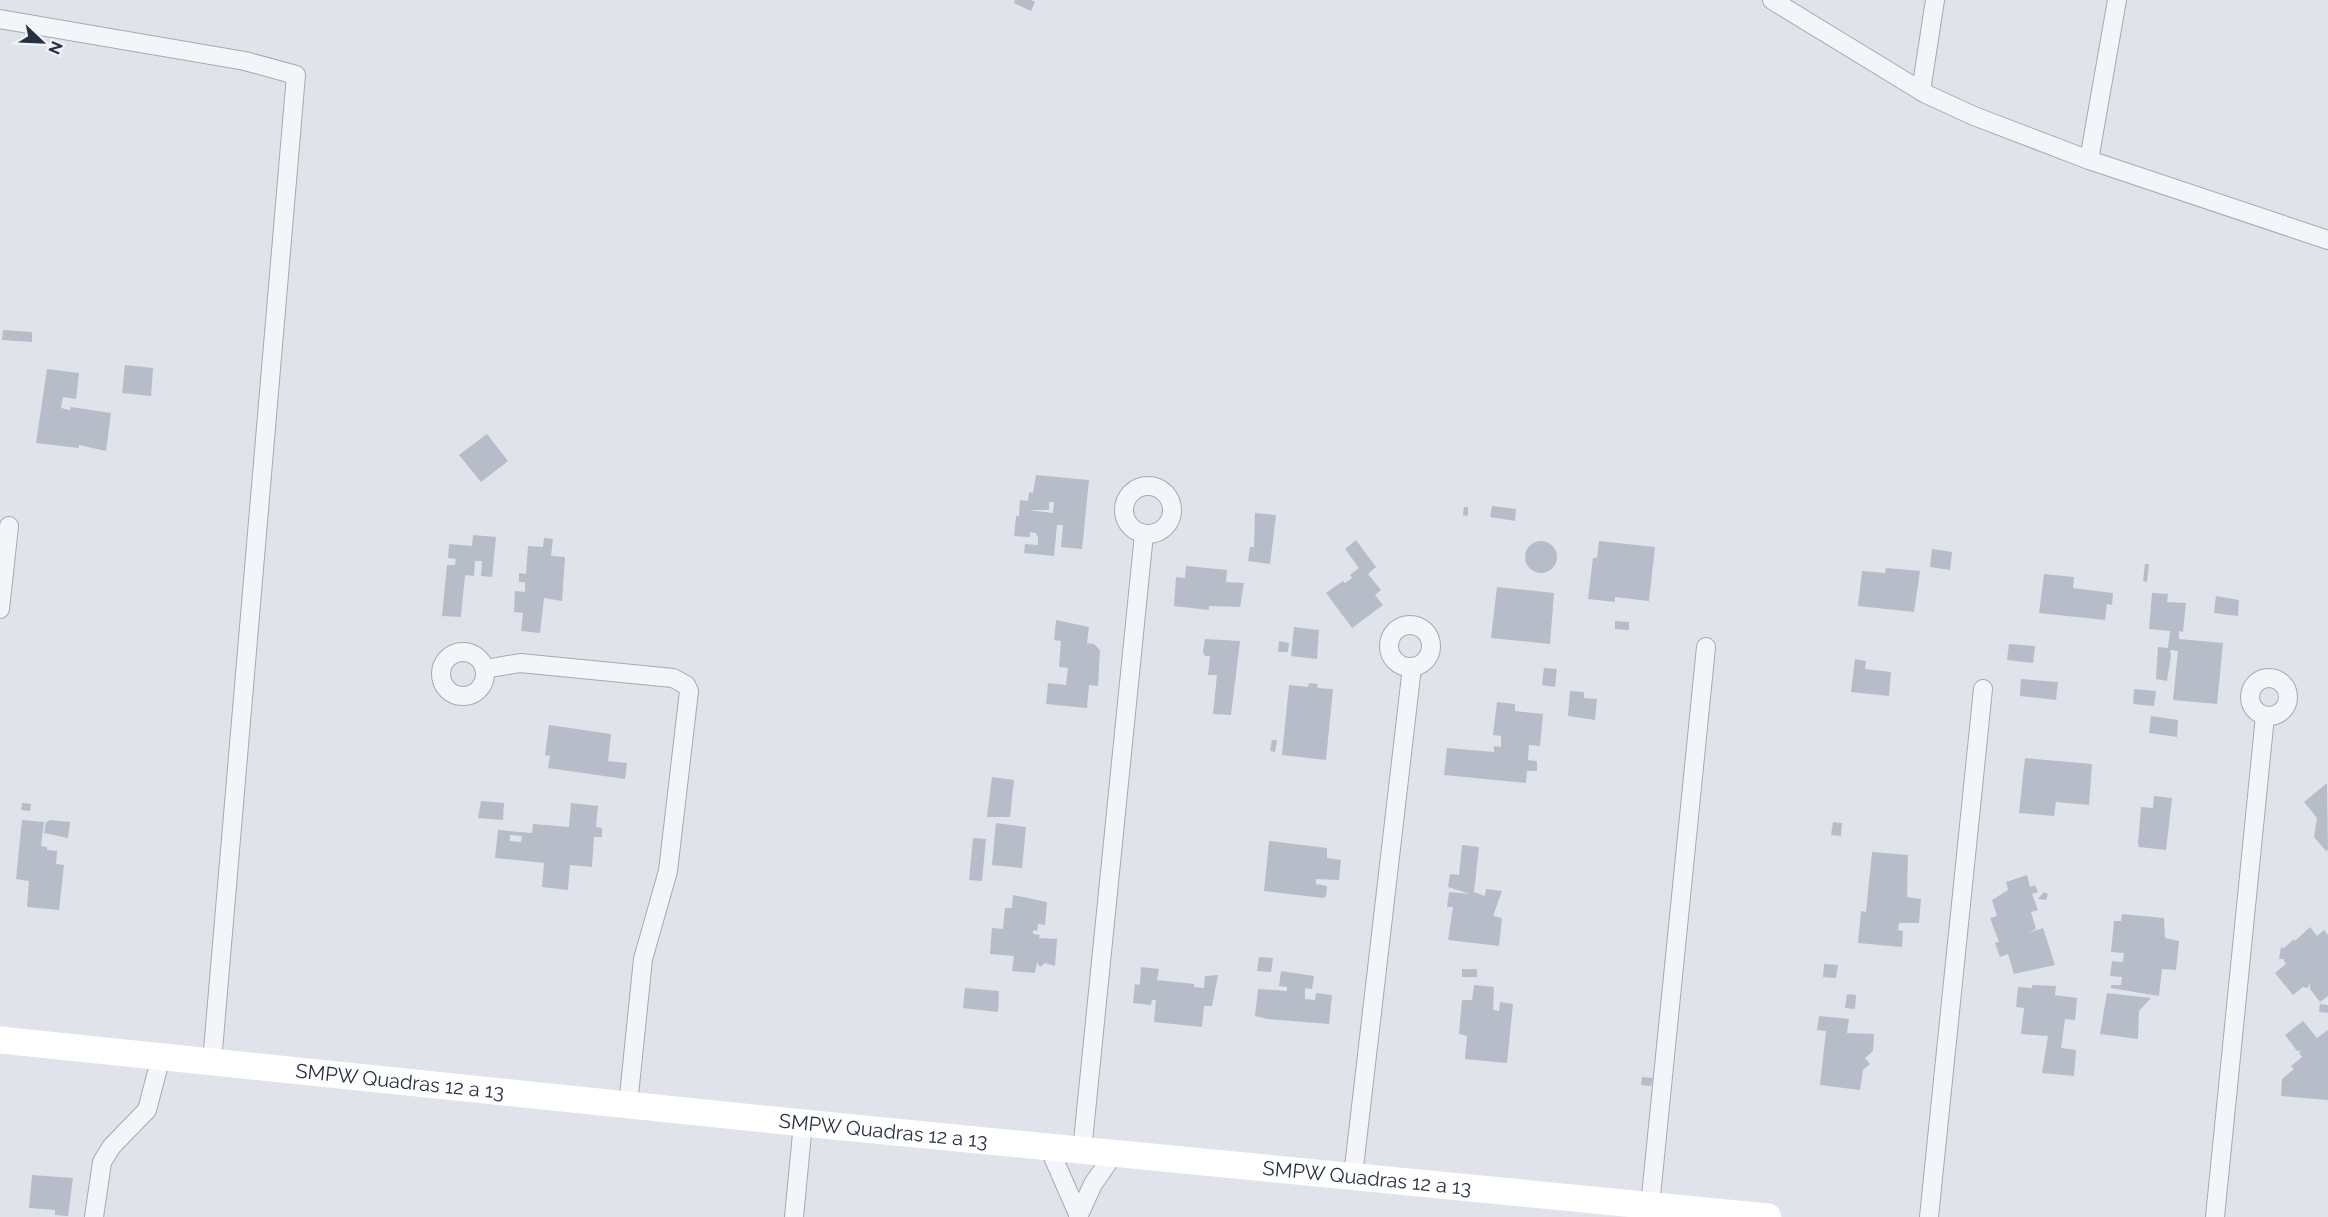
<svg xmlns="http://www.w3.org/2000/svg" width="2328" height="1217" viewBox="0 0 2328 1217" font-family="Raleway,sans-serif">
<style>
.building{fill:#b7bcc9;fill-rule:evenodd}
.lines{fill:none;stroke-linecap:round;stroke-linejoin:round}
.street-casing{stroke:#a5a9b6;stroke-width:20}
.street{stroke:#f4f5f9;stroke-width:18}
.secondary{stroke:#fff;stroke-width:27}
.labels{text-anchor:middle;stroke-width:5;stroke-linejoin:round;paint-order:stroke}
.street-label{font-size:20px;fill:#272f44;stroke:#f0f3f8}
</style>
<rect width="100%" height="100%" fill="#e1e3eb"/>
<!-- building -->
<g class="building">
<polygon points="1015,0 1031,0 1035,2 1031,11 1014,3"/>
<polygon points="3,330 32,332 32,342 2,340"/>
<polygon points="125,365 153,368 151,396 122,393"/>
<polygon points="47,369 79,373 76,399 63,397 61,408 70,410 71,407 111,413 106,451 79,445 79,448 36,443"/>
<polygon points="487,434 508,461 481,482 459,455"/>
<path d="M1036,475L1089,480L1082,549L1061,547L1063,525H1057L1054,556L1024,553L1025,544L1038,545V538L1036,533L1030,532V537L1014,536L1016,516H1019L1020,500L1028,501L1029,492L1033,493ZM1049,502H1054L1053,513L1028,510H1049Z"/>
<polygon points="1492,506 1516,509 1515,521 1490,517"/>
<polygon points="1464,507 1468,507 1468,516 1463,515"/>
<polygon points="1255,513 1276,515 1270,564 1248,561 1250,547 1254,547"/>
<polygon points="473,535 496,537 492,577 481,576 482,561 475,561 474,576 465,575 461,617 442,616 447,565 455,565 456,559 448,558 449,544 472,546"/>
<polygon points="544,538 553,539 551,556 565,557 562,601 544,598 540,633 521,631 523,613 514,612 515,591 525,592 525,582 519,582 519,573 526,574 528,546 543,547"/>
<polygon points="1356,540 1376,567 1368,574 1381,590 1375,595 1383,605 1352,628 1326,593 1343,581 1345,583 1352,578 1350,575 1359,568 1345,549"/>
<polygon points="1599,541 1655,547 1649,601 1615,597 1615,602 1588,599 1593,558 1597,558"/>
<circle cx="1541" cy="557" r="16"/>
<polygon points="1932,549 1952,552 1950,570 1930,567"/>
<polygon points="2145,564 2149,564 2147,582 2143,581"/>
<polygon points="1186,566 1227,570 1226,582 1244,583 1240,607 1209,606 1209,610 1174,606 1176,577 1185,578"/>
<polygon points="1886,568 1920,571 1914,612 1858,606 1862,571 1885,573"/>
<polygon points="2044,574 2074,577 2073,588 2113,593 2112,605 2107,604 2105,620 2039,613"/>
<polygon points="1497,587 1554,593 1550,644 1491,638"/>
<polygon points="2152,593 2168,594 2167,602 2186,603 2183,632 2179,631 2179,639 2223,643 2217,704 2173,700 2178,651 2170,650 2171,655 2167,681 2156,679 2158,647 2168,648 2170,631 2149,629"/>
<polygon points="2216,596 2239,600 2238,616 2214,613"/>
<polygon points="1056,620 1089,627 1087,643 1094,644 1100,650 1098,686 1089,685 1087,708 1046,704 1048,683 1066,685 1068,668 1059,667 1061,641 1054,640"/>
<polygon points="1615,621 1629,622 1629,630 1615,629"/>
<polygon points="1294,627 1319,630 1317,659 1291,656"/>
<polygon points="1205,639 1240,641 1231,715 1213,714 1217,675 1208,675 1210,656 1205,656 1203,652"/>
<polygon points="1279,641 1289,643 1288,652 1278,652"/>
<polygon points="2009,644 2035,646 2033,663 2007,660"/>
<polygon points="1855,659 1866,661 1865,669 1891,672 1889,696 1851,692"/>
<polygon points="1544,668 1557,669 1555,687 1542,685"/>
<polygon points="2021,679 2058,682 2056,700 2020,696"/>
<polygon points="1309,683 1318,684 1317,688 1333,689 1326,760 1282,755 1289,685 1308,687"/>
<polygon points="2134,689 2156,691 2154,706 2133,704"/>
<polygon points="1570,691 1584,692 1584,698 1597,699 1595,720 1568,716"/>
<polygon points="1497,702 1515,704 1515,711 1543,714 1540,746 1529,745 1528,760 1537,761 1537,771 1527,771 1526,783 1444,775 1447,748 1494,752 1494,746 1501,747 1501,736 1493,735"/>
<polygon points="2151,716 2178,720 2177,737 2149,733"/>
<polygon points="549,725 611,734 608,761 627,763 625,779 548,768 550,756 545,755"/>
<polygon points="1272,740 1277,740 1275,752 1270,751"/>
<polygon points="2025,758 2092,764 2089,805 2056,802 2054,816 2019,813"/>
<polygon points="992,777 1014,780 1010,817 987,817"/>
<polygon points="2327,783 2328,850 2326,851 2314,837 2317,818 2304,802"/>
<polygon points="2154,796 2172,798 2166,850 2139,847 2138,844 2141,807 2153,808"/>
<polygon points="481,801 504,803 503,820 478,818"/>
<polygon points="22,803 31,804 30,811 21,810"/>
<path d="M571,803L598,806L596,827L602,828V837H594L592,867L570,865L568,890L542,887L544,863L495,858L498,830L532,833L533,824L569,827ZM510,835L522,836L521,842L510,841Z"/>
<polygon points="22,820 44,822 41,846 47,847 47,850 57,851 56,864 64,865 59,910 27,907 29,881 16,879"/>
<polygon points="51,820 70,822 68,838 44,833 46,822"/>
<polygon points="1833,822 1842,823 1841,836 1831,835"/>
<polygon points="996,823 1026,827 1022,868 992,865"/>
<polygon points="973,838 986,839 982,881 969,880"/>
<polygon points="1269,841 1327,848 1327,858 1341,860 1339,880 1316,879 1316,884 1327,886 1326,896 1323,898 1264,891"/>
<polygon points="1462,845 1479,847 1474,892 1485,896 1486,889 1502,891 1493,916 1502,918 1499,946 1448,940 1453,907 1447,907 1449,892 1470,894 1448,887 1450,874 1459,875"/>
<polygon points="1872,852 1908,855 1907,897 1921,899 1919,923 1899,923 1898,930 1903,931 1902,947 1858,943 1861,911 1866,912"/>
<polygon points="2027,875 2030,887 2035,885 2038,892 2032,894 2038,910 2031,912 2036,929 2028,933 2043,928 2055,965 2014,974 2008,954 2000,957 1995,943 1999,942 1990,918 1997,916 1992,900 2008,890 2006,882"/>
<polygon points="2044,892 2048,894 2046,900 2038,899"/>
<polygon points="1013,895 1047,902 1045,925 1038,924 1037,931 1033,930 1033,934 1040,935 1039,938 1057,939 1055,966 1045,963 1040,967 1037,962 1035,973 1012,971 1014,956 990,954 992,928 1003,929 1005,908 1012,908"/>
<polygon points="2122,914 2164,918 2165,938 2179,941 2176,970 2162,969 2159,996 2111,988 2111,985 2121,985 2122,977 2110,976 2112,961 2123,962 2124,953 2111,952 2114,921 2121,921"/>
<polygon points="2310,927 2317,936 2324,930 2328,935 2328,996 2320,1002 2310,989 2310,982 2308,988 2303,987 2293,995 2275,973 2286,964 2283,959 2279,959 2281,947 2284,948 2294,939 2295,941"/>
<polygon points="1259,957 1273,958 1271,972 1257,971"/>
<polygon points="1824,964 1838,965 1836,978 1823,977"/>
<polygon points="1141,967 1159,969 1157,980 1185,983 1194,984 1194,987 1204,988 1205,976 1218,975 1212,1006 1204,1006 1202,1027 1154,1022 1156,1000 1152,1000 1151,1005 1133,1003 1135,984 1140,985"/>
<rect x="1462" y="969" width="15" height="8"/>
<polygon points="1281,971 1314,976 1312,989 1305,988 1305,999 1315,1000 1316,993 1332,995 1329,1024 1267,1019 1255,1016 1258,989 1287,991 1287,987 1279,986"/>
<polygon points="1474,985 1494,987 1493,1010 1499,1011 1500,1002 1513,1004 1507,1063 1465,1059 1467,1036 1459,1034 1462,1000 1472,1000"/>
<polygon points="2032,985 2056,986 2055,995 2077,998 2075,1020 2065,1019 2061,1048 2076,1050 2074,1076 2042,1073 2048,1036 2021,1034 2024,1008 2016,1007 2018,987 2032,988"/>
<polygon points="965,988 999,991 998,1012 963,1008"/>
<polygon points="2107,993 2151,998 2139,1011 2138,1039 2100,1034"/>
<polygon points="1847,994 1856,995 1855,1009 1845,1008"/>
<polygon points="2320,1004 2328,1005 2328,1013 2319,1012"/>
<polygon points="1819,1016 1849,1019 1847,1033 1874,1034 1873,1051 1865,1058 1870,1064 1863,1070 1860,1090 1820,1085 1826,1031 1817,1030"/>
<polygon points="2303,1021 2317,1038 2328,1030 2328,1100 2281,1096 2282,1079 2294,1069 2291,1066 2302,1057 2299,1053 2301,1051 2297,1051 2285,1035"/>
<polygon points="1642,1077 1653,1078 1651,1086 1641,1085"/>
<polygon points="32,1175 73,1178 68,1216 55,1215 55,1210 29,1208"/>
</g>
<g class="lines">
<defs>
<g id="street">
<polyline points="1772,0 1926,94 1974,116 2089,160 2328,240"/>
<polyline points="0,19 245,61 296,75 212,1062"/>
<polyline points="1921,91 1935,0"/>
<polyline points="2089,160 2117,0"/>
<circle cx="1148" cy="510" r="24"/>
<polyline points="0,609 9,526"/>
<circle cx="1410" cy="646" r="21"/>
<circle cx="463" cy="674" r="22"/>
<polyline points="485,669 520,663 673,678 686,685 689,691 668,871 643,959 628,1105"/>
<circle cx="2269" cy="697" r="19"/>
<polyline points="1049,1148 1078,1214"/>
<polyline points="1082,1151 1144,534"/>
<polyline points="1353,1176 1412,667"/>
<polyline points="1650,1206 1706,647"/>
<polyline points="94,1217 102,1162 112,1146 147,1110 161,1057"/>
<polyline points="794,1217 803,1123"/>
<polyline points="1078,1217 1093,1184 1114,1154"/>
<polyline points="1929,1217 1983,689"/>
<polyline points="2215,1217 2265,716"/>
</g>
</defs>
<!-- street casing -->
<use href="#street" class="street-casing"/>
<!-- street -->
<use href="#street" class="street"/>
<!-- secondary -->
<path class="secondary" id="s1" d="M0,1040L803,1123L1768,1217"/>
</g>
<g class="labels">
<!-- street labels -->
<g class="street-label">
<text dy="7" stroke="none"><textPath href="#s1" startOffset="402">SMPW Quadras 12 a 13</textPath></text>
<text dy="7" stroke="none"><textPath href="#s1" startOffset="888">SMPW Quadras 12 a 13</textPath></text>
<text dy="7" stroke="none"><textPath href="#s1" startOffset="1374">SMPW Quadras 12 a 13</textPath></text>
</g>
</g>
<!-- north arrow -->
<g transform="translate(42 42) rotate(113)" stroke="#f0f3f8" stroke-width="4.5" paint-order="stroke">
<path d="M0-4.5L10 22L0 15L-10 22Z" fill="#272f44"/>
<text y="-9" font-size="16" font-weight="bold" text-anchor="middle" fill="#272f44">N</text>
</g>
</svg>
